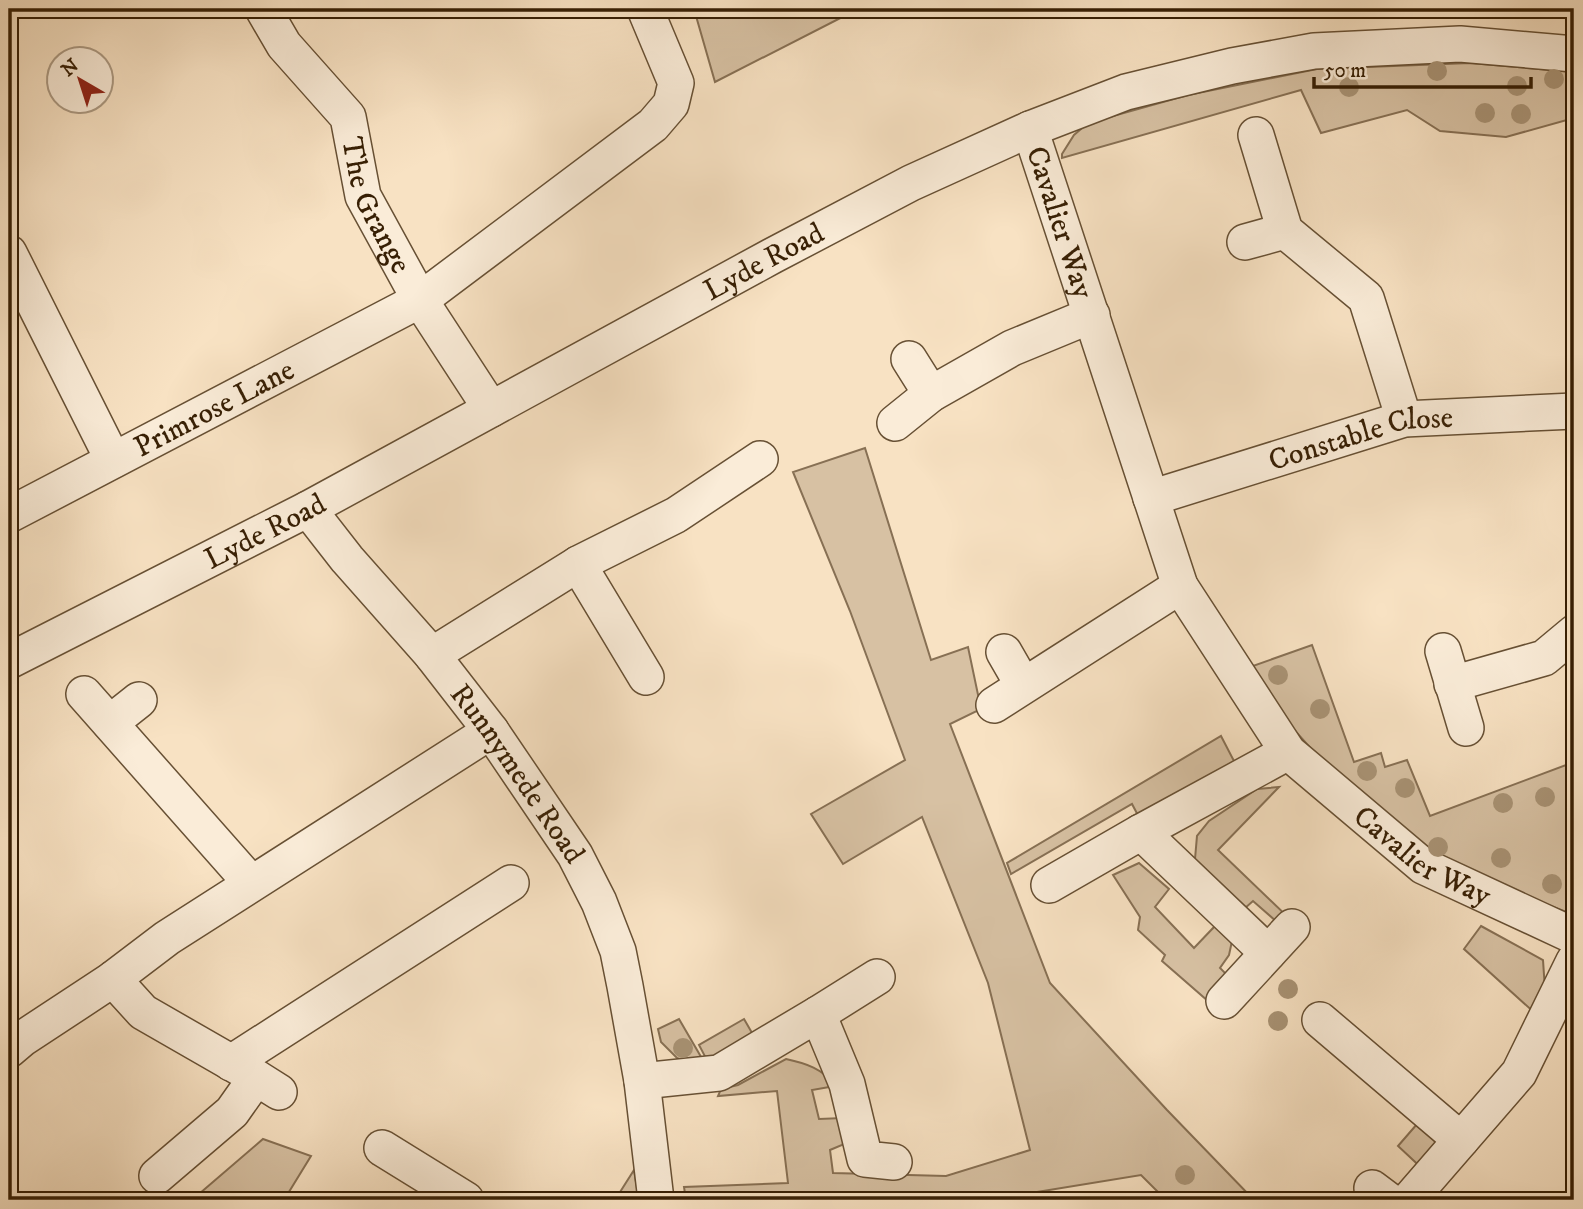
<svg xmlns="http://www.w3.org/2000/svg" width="1583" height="1209" viewBox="0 0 1583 1209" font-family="'IM FELL DW Pica',serif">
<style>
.green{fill:#d7c1a3;stroke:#877054;stroke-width:2}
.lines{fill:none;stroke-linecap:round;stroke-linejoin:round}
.minor-casing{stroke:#675034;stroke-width:38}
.minor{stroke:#faecd8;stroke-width:35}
.tree{fill:#a89274}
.labels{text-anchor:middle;stroke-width:5;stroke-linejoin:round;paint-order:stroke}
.street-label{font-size:30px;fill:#371f04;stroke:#faecd8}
</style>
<rect width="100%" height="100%" fill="#f8e2c3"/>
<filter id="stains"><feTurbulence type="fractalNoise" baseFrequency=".00286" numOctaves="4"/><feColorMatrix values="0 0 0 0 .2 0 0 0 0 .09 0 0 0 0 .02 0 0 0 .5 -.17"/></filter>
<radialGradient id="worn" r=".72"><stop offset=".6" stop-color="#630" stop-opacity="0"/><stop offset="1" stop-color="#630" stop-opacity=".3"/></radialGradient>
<!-- green -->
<g class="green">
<polygon points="694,9 858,9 715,82"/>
<polygon points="1470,63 1574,72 1574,118 1506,137 1440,131 1407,110 1321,133 1301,90 1062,158 1062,154 1074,135 1088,123 1188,95 1317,69"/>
<path d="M865,448L931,660L968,647L981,709L950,724L1050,983L1167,1110L1254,1200H1166L1141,1175L1037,1192L910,1200H686L684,1187L788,1183L777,1091L718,1096L721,1089L738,1085L786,1059C805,1063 824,1069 835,1086L812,1090L819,1119L843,1118L848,1135L842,1145L830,1150L833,1173L946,1176L1030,1150L988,983L922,817L843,864L811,814L905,760L850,611L793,472Z"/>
<polygon points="1312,645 1354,762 1381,753 1385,767 1407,760 1430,816 1574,762 1574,915 1473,876 1405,836 1332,772 1280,714 1250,667"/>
<polygon points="1221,736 1234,761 1226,769 1141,821 1132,804 1011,874 1007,863"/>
<polygon points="1279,787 1218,850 1293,922 1286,930 1253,901 1236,916 1195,859 1197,836 1209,821 1257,789"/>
<polygon points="1139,863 1169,889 1155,907 1194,948 1215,926 1232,941 1229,955 1220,968 1229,977 1208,1001 1162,961 1165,955 1138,930 1140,917 1113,875"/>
<polygon points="1481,926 1543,960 1545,990 1537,1015 1464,949"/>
<polygon points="679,1019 704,1062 689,1064 677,1058 661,1042 658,1029"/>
<polygon points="744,1019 759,1045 710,1066 699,1045"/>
<polygon points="1424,1116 1446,1153 1427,1173 1398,1146"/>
<polygon points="263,1139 311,1156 284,1200 192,1200"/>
<polygon points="634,1170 639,1200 615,1200"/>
</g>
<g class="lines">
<defs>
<g id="minor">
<path id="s1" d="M263,9L284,45L348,117L363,196L420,300L491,409"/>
<path id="s2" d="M1030,129L1180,586L1288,752L1423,866L1574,936"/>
<polyline points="1256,135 1285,231 1366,298 1404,419"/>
<polyline points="1245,242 1285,231"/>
<polyline points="9,253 113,460"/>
<polyline points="909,359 931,394"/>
<polyline points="895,423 931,394 1012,348 1092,315"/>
<path id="s3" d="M1151,498L1404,419L1574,411"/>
<path id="s4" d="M308,509L347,559L432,655L491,731L575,855L599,902L618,951L625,986L642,1081L656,1200"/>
<path id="s5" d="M9,515L420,300L653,125L671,104L676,83L645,9"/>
<polyline points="578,564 646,677"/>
<polyline points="1443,651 1466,728"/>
<polyline points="1004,652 1023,685"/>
<polyline points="432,655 578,564 676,515 760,459"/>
<path id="s6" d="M9,661L308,509L772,256L911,183L1030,129L1126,92L1232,66L1314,51L1460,44L1574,54"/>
<polyline points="1452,684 1544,658 1574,633"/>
<polyline points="84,694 251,883"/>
<polyline points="994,705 1180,586"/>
<polyline points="110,723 139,700"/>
<polyline points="1049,885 1141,832"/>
<polyline points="1268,953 1141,832 1288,752"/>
<polyline points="113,979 143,1012 244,1070 279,1092"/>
<polyline points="1224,1001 1292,927"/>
<polyline points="818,1014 877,977"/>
<polyline points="1320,1020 1461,1140"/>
<polyline points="9,1050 22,1039 113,979 167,938 491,731"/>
<polyline points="231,1063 511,883"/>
<polyline points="642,1081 719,1073 818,1014 847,1084 865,1159 894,1162"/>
<polyline points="382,1148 466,1200"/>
<polyline points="157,1176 232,1112 256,1078"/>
<polyline points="1372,1188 1388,1200"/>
<polyline points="1409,1200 1519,1073 1574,961"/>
</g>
</defs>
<!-- minor casing -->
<use href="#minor" class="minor-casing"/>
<!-- minor -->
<use href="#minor" class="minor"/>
</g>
<!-- trees -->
<g class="tree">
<circle cx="1437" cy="71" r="10"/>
<circle cx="1554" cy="79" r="10"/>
<circle cx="1517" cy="86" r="10"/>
<circle cx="1349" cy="87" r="10"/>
<circle cx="1485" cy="113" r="10"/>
<circle cx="1521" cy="114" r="10"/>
<circle cx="1278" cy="675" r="10"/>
<circle cx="1320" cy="709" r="10"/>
<circle cx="1367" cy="771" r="10"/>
<circle cx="1405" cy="788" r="10"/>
<circle cx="1545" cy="797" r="10"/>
<circle cx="1503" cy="803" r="10"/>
<circle cx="1438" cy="847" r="10"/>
<circle cx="1501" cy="858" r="10"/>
<circle cx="1552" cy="884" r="10"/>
<circle cx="1288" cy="989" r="10"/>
<circle cx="1278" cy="1021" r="10"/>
<circle cx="683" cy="1048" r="10"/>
<circle cx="1185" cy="1175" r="10"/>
</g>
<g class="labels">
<!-- street labels -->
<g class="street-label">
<text dy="10" stroke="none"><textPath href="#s1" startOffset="231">The Grange</textPath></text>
<text dy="10" stroke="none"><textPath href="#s2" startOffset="98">Cavalier Way</textPath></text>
<text dy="10" stroke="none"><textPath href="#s6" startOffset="854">Lyde Road</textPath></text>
<text dy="10" stroke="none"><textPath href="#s5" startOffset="231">Primrose Lane</textPath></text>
<text dy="10" stroke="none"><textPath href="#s3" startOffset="219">Constable Close</textPath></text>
<text dy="10" stroke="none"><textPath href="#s6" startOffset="287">Lyde Road</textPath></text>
<text dy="10" stroke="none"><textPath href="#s4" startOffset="338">Runnymede Road</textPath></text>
<text dy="10" stroke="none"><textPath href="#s2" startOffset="850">Cavalier Way</textPath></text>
</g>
</g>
<!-- margin -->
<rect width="1583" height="1209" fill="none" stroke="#f8e2c3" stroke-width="35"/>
<rect x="10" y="10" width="1562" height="1188" fill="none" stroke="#371f04" stroke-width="3.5"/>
<rect x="18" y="18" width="1548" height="1174" fill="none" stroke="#371f04" stroke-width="2"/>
<!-- north arrow -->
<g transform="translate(80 80) rotate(321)"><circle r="33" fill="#faecd8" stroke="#ac9a83" stroke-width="2"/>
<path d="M0-5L12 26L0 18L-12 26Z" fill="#8f2418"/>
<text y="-10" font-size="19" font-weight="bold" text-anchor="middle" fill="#371f04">N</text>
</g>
<!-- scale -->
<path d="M1314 77v10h217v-10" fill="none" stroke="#371f04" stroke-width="3.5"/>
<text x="1324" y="77" font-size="21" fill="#371f04" stroke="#faecd8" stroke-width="5" paint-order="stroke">50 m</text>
<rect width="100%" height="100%" filter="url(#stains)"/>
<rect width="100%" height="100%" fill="url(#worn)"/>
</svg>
